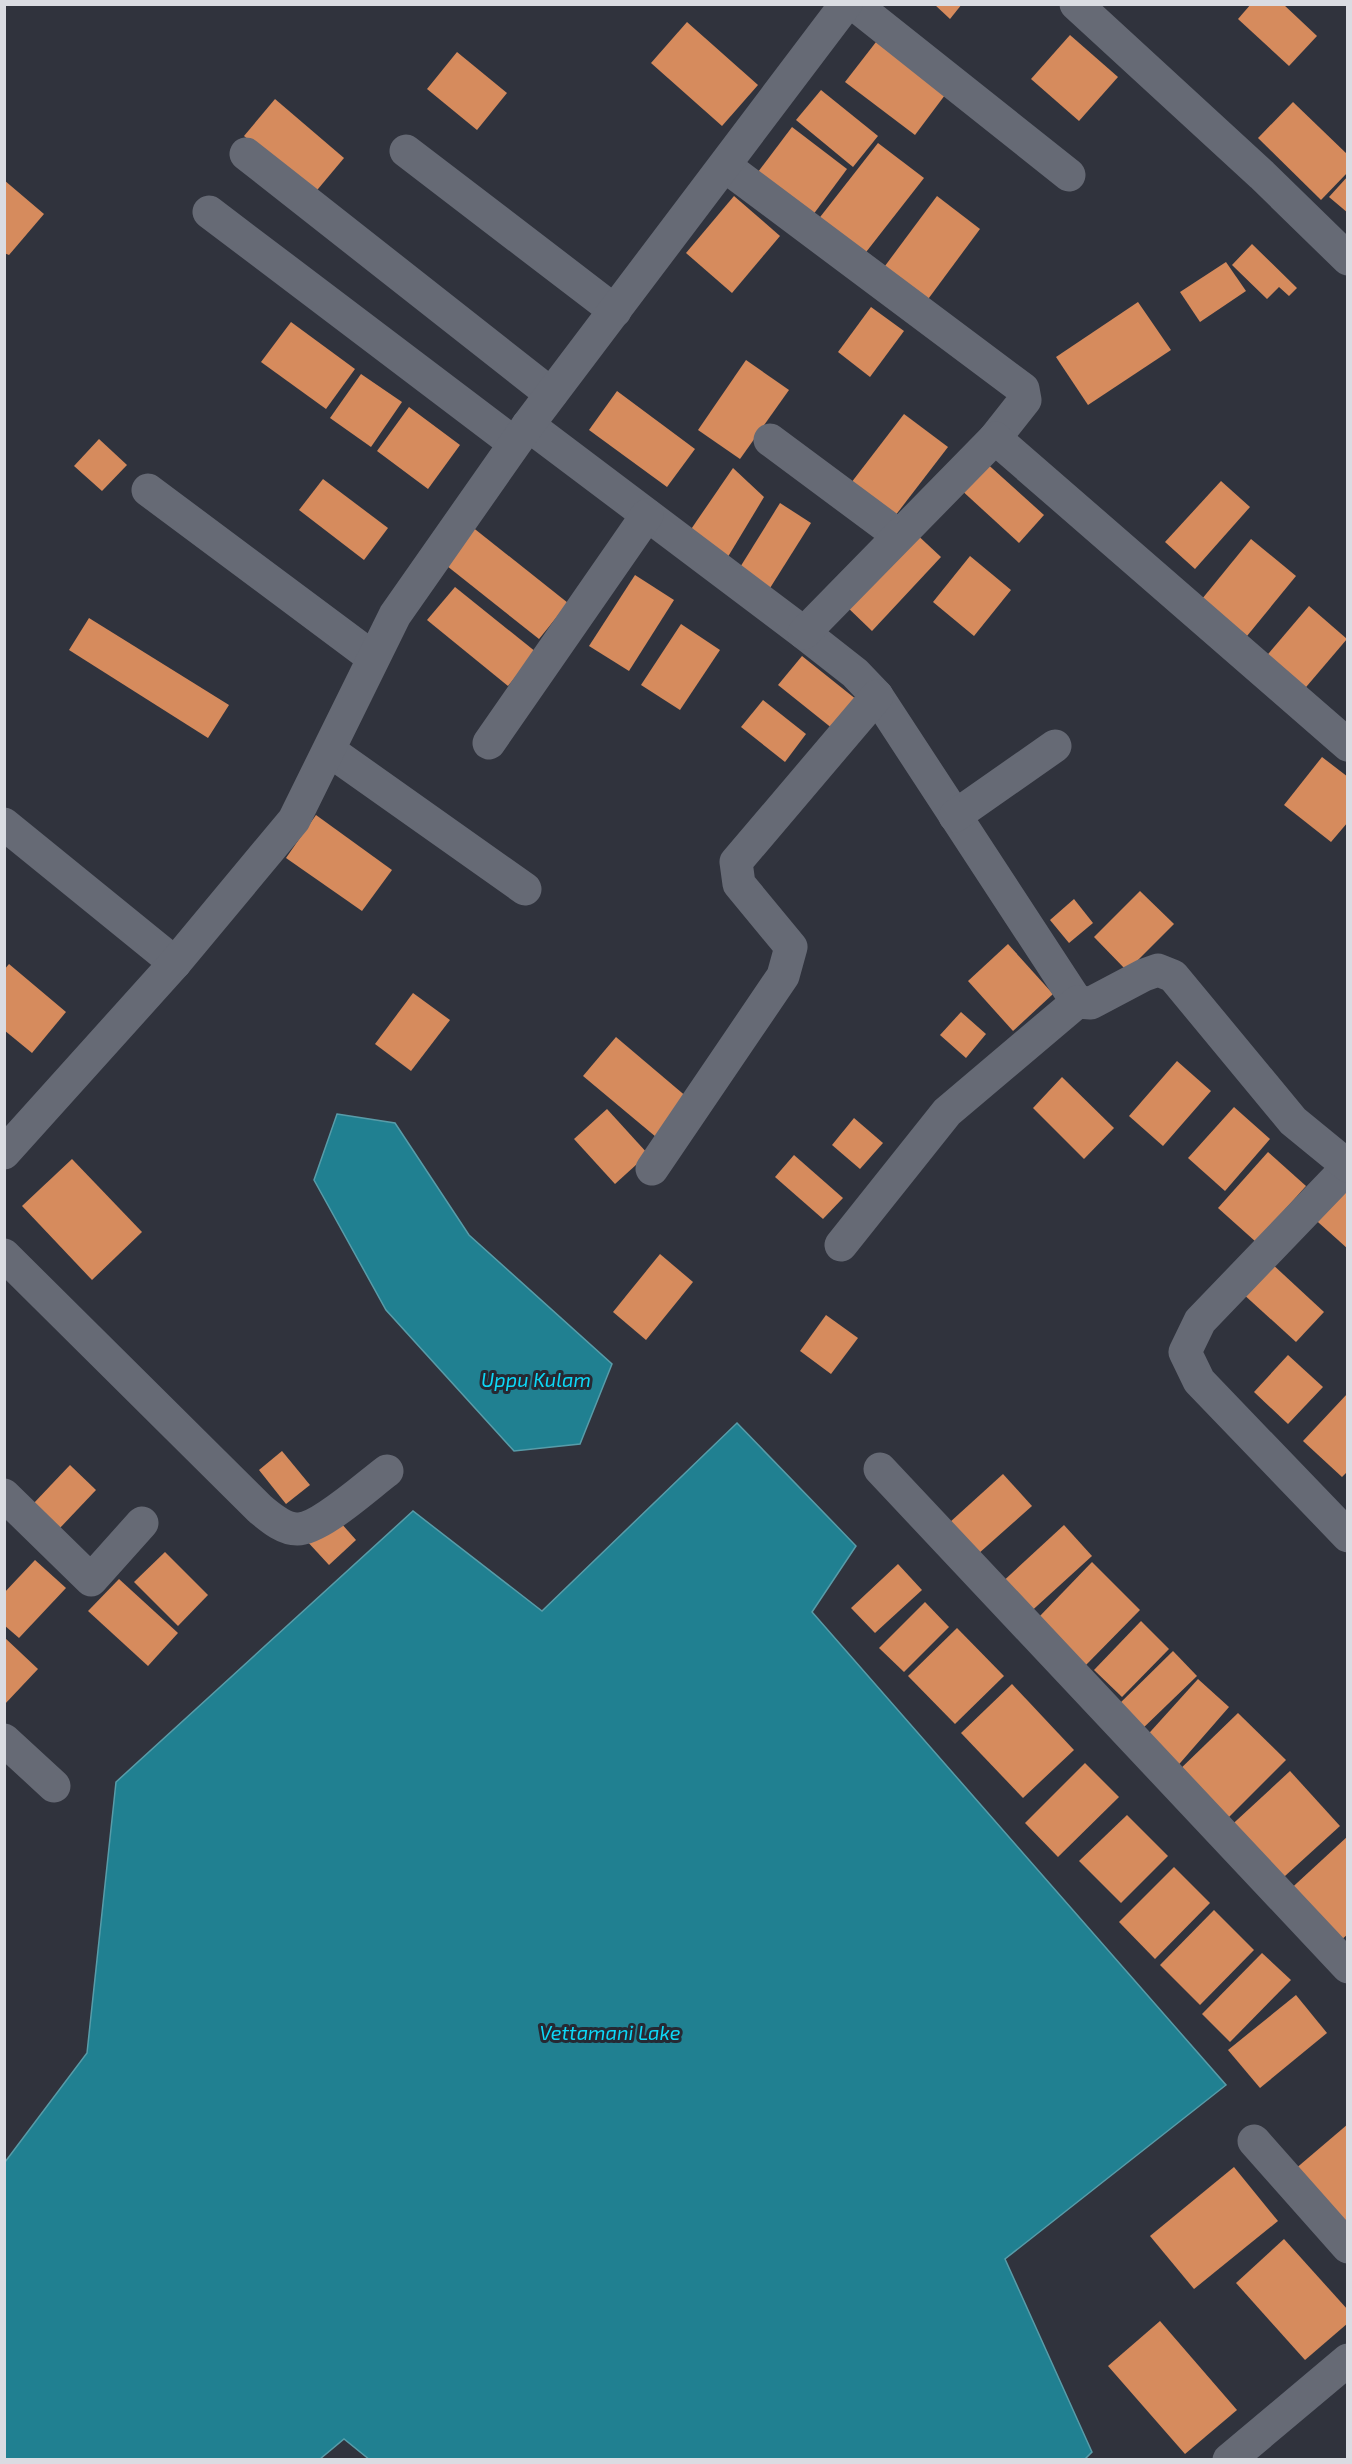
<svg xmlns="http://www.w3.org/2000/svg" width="1352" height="2464" viewBox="0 0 1352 2464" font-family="'Exo 2',sans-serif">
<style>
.water{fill:#208091;stroke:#589ca9;stroke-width:1.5}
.building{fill:#d68b5d}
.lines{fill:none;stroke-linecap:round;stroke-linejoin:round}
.minor{stroke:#666a75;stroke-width:33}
.labels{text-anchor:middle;stroke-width:6;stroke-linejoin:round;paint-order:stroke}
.water-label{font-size:20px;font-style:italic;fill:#0dd7f6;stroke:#262933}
</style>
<rect width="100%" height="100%" fill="#30333d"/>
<!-- water -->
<g class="water">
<polygon points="337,1114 395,1123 469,1235 612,1364 580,1444 514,1451 386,1310 314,1180"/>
<polygon points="737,1423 856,1546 812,1612 1226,2085 1005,2259 1092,2452 1084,2460 370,2460 344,2439 320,2459 5,2459 5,2162 87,2053 116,1782 413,1511 542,1611"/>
</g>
<!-- building -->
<g class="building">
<polygon points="934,4 962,4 950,19"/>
<polygon points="1251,4 1283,4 1317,36 1289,66 1238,19"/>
<polygon points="687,22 758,85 722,126 651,63"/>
<polygon points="1070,35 1118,77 1079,121 1031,79"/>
<polygon points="876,42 945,95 915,135 845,82"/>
<polygon points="457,52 507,93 477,130 427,89"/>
<polygon points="821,90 878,136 853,167 796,120"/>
<polygon points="275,99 344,158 313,195 244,136"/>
<polygon points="1293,102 1348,155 1348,172 1321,200 1258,138"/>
<polygon points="792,127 847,169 807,223 752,180"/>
<polygon points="878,143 924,178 863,256 817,221"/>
<polygon points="1348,176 1348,213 1329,197"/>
<polygon points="4,180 44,214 9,255 4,253"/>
<polygon points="734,196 780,236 732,293 686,253"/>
<polygon points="937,196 980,229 923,306 879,274"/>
<polygon points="1252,244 1297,288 1289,296 1279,287 1267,299 1232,265"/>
<polygon points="1226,262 1246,291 1200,322 1180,292"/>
<polygon points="1138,302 1171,350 1088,405 1056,357"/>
<polygon points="871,307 904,331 870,377 838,352"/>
<polygon points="291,322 355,369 326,409 261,362"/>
<polygon points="746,360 789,390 740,459 698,430"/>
<polygon points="361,374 402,402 371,447 330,418"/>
<polygon points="617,391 695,449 667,487 589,430"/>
<polygon points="409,407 460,445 428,489 377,451"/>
<polygon points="904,414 948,447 895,516 851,483"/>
<polygon points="99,439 127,465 102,491 74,466"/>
<polygon points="983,460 1044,515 1019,543 958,487"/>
<polygon points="733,468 764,497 723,565 685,538"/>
<polygon points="323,479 388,528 364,560 299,510"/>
<polygon points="1221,481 1250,507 1195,569 1165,542"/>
<polygon points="780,503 811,523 765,596 734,577"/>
<polygon points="471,526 568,603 539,639 442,562"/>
<polygon points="912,530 941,557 872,631 844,604"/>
<polygon points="1251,539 1296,576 1247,636 1202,599"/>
<polygon points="970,556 1011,590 974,636 933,602"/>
<polygon points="635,575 674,600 629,671 589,646"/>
<polygon points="455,587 536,652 508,686 427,620"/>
<polygon points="1309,606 1347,639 1301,693 1263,660"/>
<polygon points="89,618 229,705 208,738 69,650"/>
<polygon points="681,624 720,650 680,710 641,685"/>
<polygon points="802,656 857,700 833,729 778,685"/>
<polygon points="763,700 806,734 785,762 741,727"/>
<polygon points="1322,757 1348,777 1348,822 1331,842 1284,805"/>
<polygon points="316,815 392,870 362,911 286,858"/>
<polygon points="1140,891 1174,924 1127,971 1094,937"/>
<polygon points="1074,899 1093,923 1069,943 1050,920"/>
<polygon points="1008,944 1053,994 1013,1031 968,981"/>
<polygon points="9,964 66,1012 32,1053 4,1030 4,970"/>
<polygon points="413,993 450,1020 411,1071 375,1044"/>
<polygon points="961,1012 986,1034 966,1058 940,1035"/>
<polygon points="616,1037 688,1098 656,1137 583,1076"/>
<polygon points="1177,1061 1211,1091 1163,1146 1129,1116"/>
<polygon points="1062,1077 1114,1128 1084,1159 1033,1108"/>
<polygon points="1234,1107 1270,1139 1225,1191 1188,1158"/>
<polygon points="607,1109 648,1154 615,1184 574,1139"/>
<polygon points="854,1118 883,1143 860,1169 832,1145"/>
<polygon points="1268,1152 1306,1186 1256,1242 1218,1208"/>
<polygon points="794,1155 843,1198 823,1219 775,1177"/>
<polygon points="72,1159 142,1232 92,1280 22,1206"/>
<polygon points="1348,1183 1348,1249 1309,1214"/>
<polygon points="660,1254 693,1282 646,1340 613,1312"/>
<polygon points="1270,1262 1324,1312 1296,1342 1241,1292"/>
<polygon points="826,1315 858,1338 831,1374 800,1351"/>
<polygon points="1288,1355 1323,1387 1288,1424 1254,1392"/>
<polygon points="1348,1393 1348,1471 1342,1477 1303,1441"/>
<polygon points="282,1451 310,1485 286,1504 259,1470"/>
<polygon points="70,1465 96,1490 59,1529 33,1504"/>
<polygon points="1003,1474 1032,1506 978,1554 949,1523"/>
<polygon points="333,1514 356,1540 329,1565 305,1539"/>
<polygon points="1064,1525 1092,1556 1026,1616 998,1586"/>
<polygon points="165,1552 208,1595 178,1626 134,1582"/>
<polygon points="35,1560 66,1588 19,1638 4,1625 4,1593"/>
<polygon points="1092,1562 1140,1610 1085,1666 1038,1618"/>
<polygon points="898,1564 922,1590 875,1633 851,1608"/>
<polygon points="119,1579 178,1633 148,1666 88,1611"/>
<polygon points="925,1602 949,1627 904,1672 879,1648"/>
<polygon points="1141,1621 1169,1649 1122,1697 1094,1670"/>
<polygon points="957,1628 1004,1676 955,1724 908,1676"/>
<polygon points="4,1637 38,1669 4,1705"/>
<polygon points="1173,1651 1197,1676 1139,1732 1115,1708"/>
<polygon points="1198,1679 1229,1707 1174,1770 1142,1741"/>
<polygon points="1012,1684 1074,1750 1023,1798 961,1733"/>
<polygon points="1238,1713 1286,1760 1223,1823 1175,1774"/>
<polygon points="1085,1763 1119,1797 1058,1857 1025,1823"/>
<polygon points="1290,1771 1340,1826 1274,1886 1224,1832"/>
<polygon points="1127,1815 1168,1856 1121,1903 1079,1861"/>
<polygon points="1348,1836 1348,1934 1333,1947 1284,1895"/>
<polygon points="1174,1867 1210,1903 1155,1959 1119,1922"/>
<polygon points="1214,1910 1254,1950 1200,2005 1160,1965"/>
<polygon points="1262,1953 1291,1980 1230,2042 1202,2014"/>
<polygon points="1296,1995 1327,2033 1260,2088 1228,2050"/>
<polygon points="1348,2124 1348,2219 1341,2225 1294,2170"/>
<polygon points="1234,2167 1278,2221 1194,2289 1150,2236"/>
<polygon points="1284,2239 1348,2310 1348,2323 1305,2360 1236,2283"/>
<polygon points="1160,2321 1237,2410 1185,2454 1108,2366"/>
</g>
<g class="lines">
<!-- minor -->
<g class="minor">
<polyline points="854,4 1069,175"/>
<polyline points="1076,4 1262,175 1348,259"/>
<polyline points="406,151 615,311"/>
<polyline points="246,154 551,394"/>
<polyline points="725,166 1023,389 1025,400 995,438"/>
<polyline points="209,212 514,443"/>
<polyline points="528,425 804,633 855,673 877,696 1077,1002"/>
<polyline points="770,440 898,535"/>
<polyline points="148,490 372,657"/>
<polyline points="804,633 995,438 1348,745"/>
<polyline points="489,743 647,515"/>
<polyline points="330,751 525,889"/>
<polyline points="955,816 1055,746"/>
<polyline points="4,824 175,963"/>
<polyline points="4,1153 175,963 294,820 395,615 528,425 846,4"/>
<polyline points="1348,1167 1200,1321 1185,1352 1199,1381 1348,1536"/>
<polyline points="652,1169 783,976 791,947 739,884 736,862 877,696"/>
<polyline points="841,1245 947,1112 1077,1002 1091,1003 1144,975 1158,970 1173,976 1293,1121 1348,1166"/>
<path d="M4,1255L260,1509C270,1517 283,1529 297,1529C319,1530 368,1485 387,1471"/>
<polyline points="880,1469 1348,1967"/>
<polyline points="4,1495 91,1580 142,1523"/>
<polyline points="4,1740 54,1786"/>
<polyline points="1254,2141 1348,2247"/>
<polyline points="1229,2460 1348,2360"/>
</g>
</g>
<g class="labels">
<!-- water labels -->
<g class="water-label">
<text x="536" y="1387">Uppu Kulam</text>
<text x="610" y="2040">Vettamani Lake</text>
</g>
</g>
<!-- border -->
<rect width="1352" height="2464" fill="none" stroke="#dadce2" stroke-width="12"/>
</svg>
